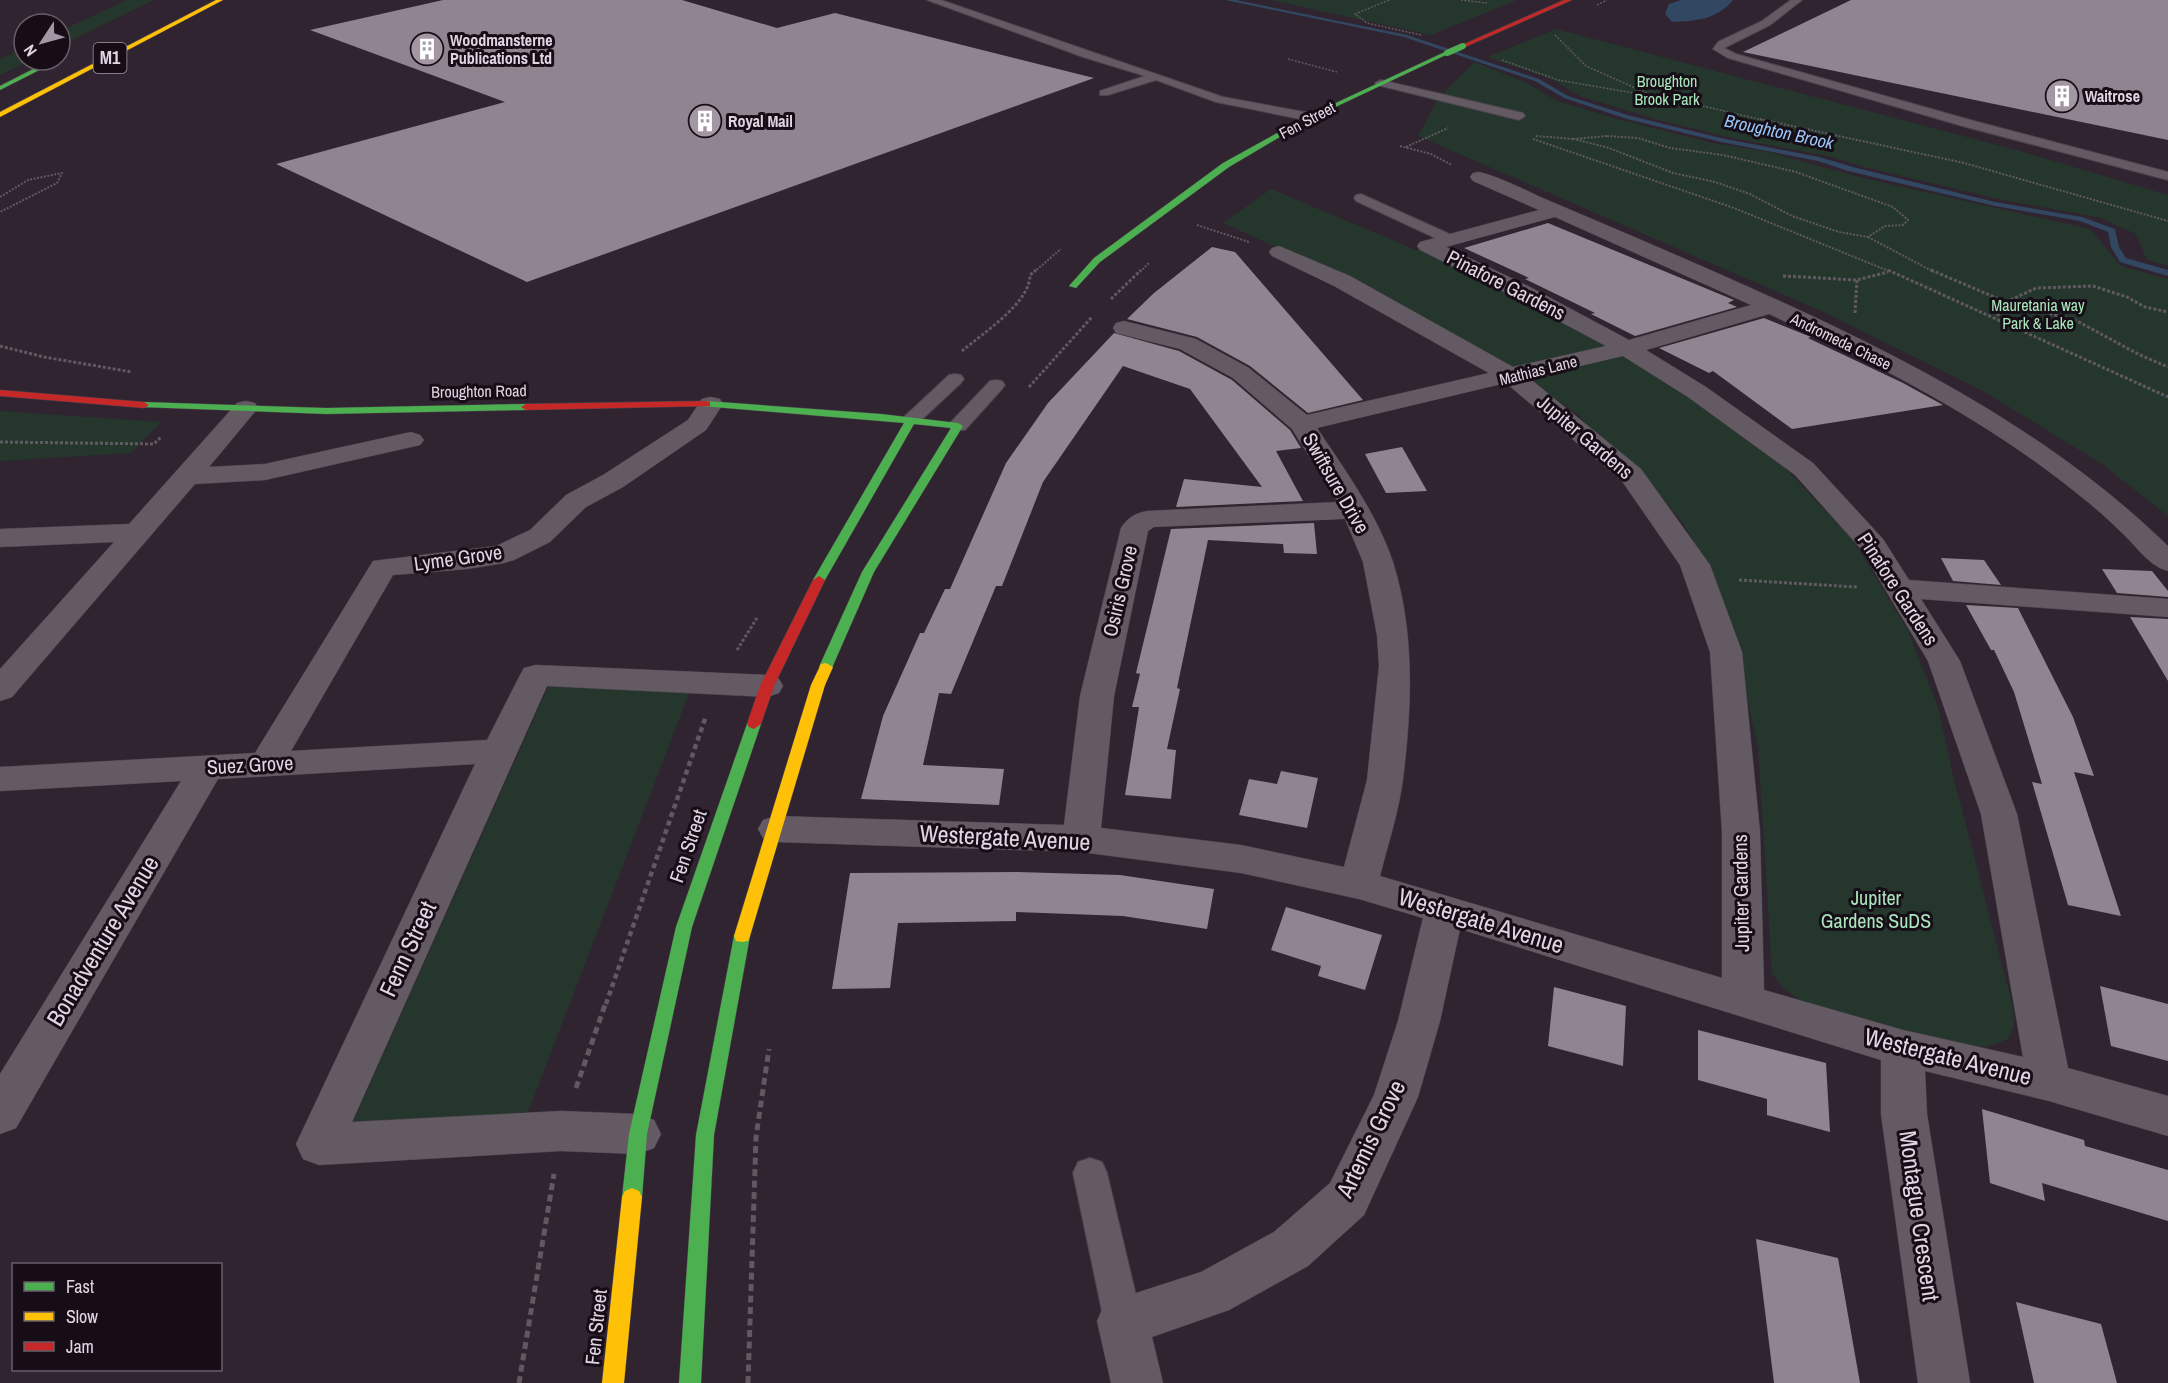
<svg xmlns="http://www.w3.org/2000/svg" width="2168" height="1383" viewBox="0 0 2168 1383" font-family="'Archivo Narrow',sans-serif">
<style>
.green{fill:#25372c}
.water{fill:#324761}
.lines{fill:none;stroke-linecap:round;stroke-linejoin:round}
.stream{fill:#324761;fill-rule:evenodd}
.building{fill:#8f848f}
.lane-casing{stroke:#4b424c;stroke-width:2}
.street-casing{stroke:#4b424c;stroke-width:1}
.fast-casing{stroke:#4b424c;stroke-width:1}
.slow-casing{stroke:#4b424c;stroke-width:1}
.jam-casing{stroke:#4b424c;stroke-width:1}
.path-far4{stroke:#615961;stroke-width:1.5;stroke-dasharray:2 1.5;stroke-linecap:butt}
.path-far3{stroke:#615961;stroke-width:2;stroke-dasharray:2 1.5;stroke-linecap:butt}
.path-far2{stroke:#615961;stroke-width:3;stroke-dasharray:3 2;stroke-linecap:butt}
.path-far1{stroke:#615961;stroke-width:4.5;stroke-dasharray:5 4;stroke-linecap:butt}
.path{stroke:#615961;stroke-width:5;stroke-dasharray:7 4.5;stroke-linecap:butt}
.lane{fill:#645a64;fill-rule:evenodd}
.street{fill:#645a64;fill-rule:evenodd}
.fast{fill:#4caf50;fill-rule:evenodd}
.slow{fill:#ffc107;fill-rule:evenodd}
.jam{fill:#c62828;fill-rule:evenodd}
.fast-bridge-casing{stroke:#4b424c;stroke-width:7;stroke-linecap:butt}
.fast-bridge{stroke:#4caf50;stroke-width:6}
.labels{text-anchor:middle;stroke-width:6;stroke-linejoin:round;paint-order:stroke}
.far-poi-label{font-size:16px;font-weight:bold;fill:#e2d5e3;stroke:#160d17;text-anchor:start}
.far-park-label{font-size:16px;fill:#a9e6bb;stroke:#160d17}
.far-street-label{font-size:16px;fill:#e2d5e3;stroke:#160d17}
.shield{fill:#160d17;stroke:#a599a6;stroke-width:1.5}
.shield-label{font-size:18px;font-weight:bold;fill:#e2d5e3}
.far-water-label{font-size:18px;font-style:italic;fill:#9ac6f9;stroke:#160d17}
.street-label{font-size:20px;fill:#e2d5e3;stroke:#160d17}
.park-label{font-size:20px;fill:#a9e6bb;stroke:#160d17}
.near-street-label{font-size:24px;fill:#e2d5e3;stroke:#160d17}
</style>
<rect width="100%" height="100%" fill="#2f2430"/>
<!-- green -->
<g class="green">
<polygon points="127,0 154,0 60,46 60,31"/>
<polygon points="1271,0 1517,0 1431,35"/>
<polygon points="1556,29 2020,151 2168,195 2168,266 2147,260 2136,234 2101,218 2003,200 1864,167 1832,157 1732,138 1658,120 1580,96 1551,79 1487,57"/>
<polygon points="24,48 24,60 31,60 0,75 0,59"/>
<polygon points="1475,62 1527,83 1557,101 1614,118 1713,143 1768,152 1863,178 2090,229 2121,266 2168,279 2168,516 2102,464 1985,392 1826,313 1418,136 1439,97"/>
<polygon points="1271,189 1416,250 1424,249 1503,286 1667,379 1785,468 1853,540 1908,631 1938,707 1953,775 2013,1007 2014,1026 2008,1039 1987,1047 1955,1044 1808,1004 1784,990 1772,973 1758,747 1732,632 1709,568 1683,523 1643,475 1585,424 1579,415 1544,391 1278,248 1223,223"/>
<polygon points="0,411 161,422 131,453 0,461"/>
<polygon points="549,685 690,691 528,1112 352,1124"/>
</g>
<!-- water -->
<path class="water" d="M1681,0H1733C1716,20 1696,21 1672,22L1665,14L1669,4Z"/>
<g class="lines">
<!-- stream -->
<polygon class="stream" points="1225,0 1236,0 1407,35 1539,79 1568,96 1631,116 1721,138 1819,157 1853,167 1995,202 2082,217 2115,229 2119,247 2126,258 2168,270 2168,276 2120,262 2111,247 2108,232 2080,221 1995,206 1848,171 1818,161 1721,142 1627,119 1564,98 1535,81 1404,37"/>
</g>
<!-- building -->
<g class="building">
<polygon points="443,0 682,0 777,28 835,13 1094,78 527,282 276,164 505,102 310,30"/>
<polygon points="1851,0 2168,0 2168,140 1743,52"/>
<polygon points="1548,223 1734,300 1728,303 1737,307 1635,336 1591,314 1595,313 1525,279 1529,278 1464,248"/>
<polygon points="1212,247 1235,252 1363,400 1308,413 1250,366 1197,337 1127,319 1154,293"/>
<polygon points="1764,318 1811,337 1808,338 1903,383 1943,405 1792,429 1713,371 1709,373 1659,348"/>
<polygon points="1114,333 1179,351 1232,380 1290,430 1301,448 1276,451 1303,501 1176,507 1184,479 1262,487 1190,389 1123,366 1043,482 1002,586 996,586 951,694 939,693 923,765 1004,769 999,805 861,799 883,716 920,633 924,633 945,589 950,589 1006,463 1048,403"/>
<polygon points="1402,447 1427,491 1386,493 1365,454"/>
<polygon points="1314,523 1317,554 1284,553 1283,544 1208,540 1177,688 1180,689 1167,749 1176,750 1171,799 1125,795 1139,707 1132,707 1140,674 1136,673 1171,529"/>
<polygon points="1941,558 1984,560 2001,585 1953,581"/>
<polygon points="2102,569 2152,571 2168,591 2168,597 2117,593"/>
<polygon points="1966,605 2018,608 2073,717 2094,776 2074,772 2121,916 2068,905 2032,782 2042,784 2014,692 1994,650 1991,650"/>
<polygon points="2130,617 2168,619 2168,681"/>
<polygon points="1281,771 1318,778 1307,828 1239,815 1249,779 1277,784"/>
<polygon points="1017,872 1120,875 1214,889 1207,929 1123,916 1016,912 1016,921 898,923 890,988 832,989 850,873"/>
<polygon points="1286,907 1382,935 1365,990 1318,976 1321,966 1271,950"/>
<polygon points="2100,986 2168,1004 2168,1061 2111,1046"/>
<polygon points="1554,987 1626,1006 1623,1066 1548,1046"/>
<polygon points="1698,1030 1826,1063 1830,1132 1767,1115 1767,1099 1698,1080"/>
<polygon points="1982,1109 2084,1140 2085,1146 2168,1170 2168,1221 2042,1183 2045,1201 1990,1183"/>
<polygon points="1756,1239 1838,1258 1860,1383 1774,1383"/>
<polygon points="2016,1302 2101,1324 2117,1383 2034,1383"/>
</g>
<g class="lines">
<defs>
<g id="lane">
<polygon points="927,0 941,0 1223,97 1310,113 1316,117 1310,121 1216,102 1156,80 1108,95 1100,95 1100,91 1145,76 1083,57"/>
<polygon points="1791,0 1802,0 1770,25 1724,48 1736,54 1974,121 2168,172 2168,180 1966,127 1728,58 1713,49 1718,42 1762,21"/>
<polygon points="1381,80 1523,113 1525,116 1519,120 1377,85 1375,83"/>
<polygon points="1361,194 1456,237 1458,240 1456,243 1446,243 1356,201 1354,198 1356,195"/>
<polygon points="955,374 961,375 964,379 961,383 917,424 905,424 902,420 905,416 949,375"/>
<polygon points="996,380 1002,381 1005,385 1002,389 965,430 951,430 949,426 951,422 990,381"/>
<polygon points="1090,1158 1102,1162 1107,1173 1142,1321 1136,1334 1123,1339 1110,1334 1104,1321 1073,1173 1078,1162"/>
</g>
<g id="street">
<path d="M1479,172C1499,177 1519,187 1538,196C1574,211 1610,227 1646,242C1830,322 2022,404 2168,546V571C2148,566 2135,544 2120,531C2107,518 2093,506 2079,495C1986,419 1877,364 1769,314L1646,350L1706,387L1813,463L1883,539L1909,580L2168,599V617L1921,599L1960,661L2017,814L2068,1068L2168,1096V1136L2049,1101L1925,1071L1927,1114L1970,1383H1918L1881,1114V1060L1460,929L1440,1021L1418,1097L1364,1215L1308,1266L1229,1310L1152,1337L1163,1383H1111L1097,1321L1105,1303L1201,1272L1274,1232L1330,1183L1374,1095L1398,1021L1423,918L1359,899L1241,873L1081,852L776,842L763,838L758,829L763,820L776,816L1064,825L1080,696L1121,528C1127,518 1136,513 1147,511L1338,502L1292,429L1233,378L1180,349L1116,333L1113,328L1116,323L1124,321L1196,339L1249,368L1307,415L1489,373L1334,286L1272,256L1269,252L1272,248L1279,246L1350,276L1513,367L1606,346L1514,297L1420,250L1417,246L1420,242L1539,210L1473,181L1470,177L1473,173ZM1555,217L1751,305L1629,340L1530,287L1446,247ZM1623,356L1688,397L1795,475L1861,549L1928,661L1981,814L2023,1057L1903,1030L1764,990L1760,832L1742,652L1710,565L1641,469L1529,378ZM1506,383L1622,481L1680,565L1710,652L1722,832V978L1380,876C1388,844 1399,811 1403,779C1412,707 1415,632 1393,562C1377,514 1345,470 1317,428ZM1345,519L1363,562L1377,635L1379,666L1367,780L1344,867L1241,845L1101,828L1114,696L1148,531L1154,527Z"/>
<polygon points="711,397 720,399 723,404 706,430 623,487 586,507 550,542 514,560 504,563 467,569 393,575 291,751 487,740 520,675 524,668 536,665 767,675 779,679 783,686 779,693 767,697 547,686 352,1122 561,1111 638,1114 654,1120 661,1134 654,1148 638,1154 561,1151 319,1165 303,1159 296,1144 475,764 218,779 16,1128 0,1134 0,1074 181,781 0,791 0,767 255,753 373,561 496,546 530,530 566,495 603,475 688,420 702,399"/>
<polygon points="246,401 255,403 258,408 209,467 265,464 411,432 420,435 424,440 420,445 265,480 195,484 12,697 0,701 0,669 114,542 0,547 0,529 129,524 237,403"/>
</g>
<g id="fast">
<polygon points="1445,52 1450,53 1312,118 1229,167 1100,262 1076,288 1069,286 1094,258 1223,163 1308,116"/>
<polygon points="51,60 59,60 0,90 0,86"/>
<polygon points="706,401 881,414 958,423 963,426 874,572 831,670 826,671 819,667 862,572 951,428 914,424 825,580 819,584 813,580 904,423 702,406 702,402"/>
<polygon points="144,402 326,408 526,404 531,407 526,410 326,414 140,407 139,405"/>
<polygon points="754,719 761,724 692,927 647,1134 642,1197 639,1203 632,1206 625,1203 622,1197 629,1134 676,927 747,724"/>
<polygon points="742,930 748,931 750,936 714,1135 701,1383 679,1383 696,1135 734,936 736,931"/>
</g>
<g id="slow">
<polygon points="216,0 223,0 0,117 0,112"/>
<polygon points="826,663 833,667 825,685 750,936 748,941 742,942 736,941 734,936 811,685 821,664"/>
<polygon points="632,1188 639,1191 642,1197 624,1383 602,1383 622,1197 625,1191"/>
</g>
<g id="jam">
<polygon points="1564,0 1572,0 1465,47 1460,46"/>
<polygon points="0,390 144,402 149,405 144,408 0,396"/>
<polygon points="706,401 710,402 710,406 526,410 521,407 526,404"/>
<polygon points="819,576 825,580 774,686 761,724 754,729 749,727 747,724 760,686 813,580"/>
</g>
</defs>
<!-- lane casing -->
<use href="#lane" class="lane-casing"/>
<!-- street casing -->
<use href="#street" class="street-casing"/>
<!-- fast casing -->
<use href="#fast" class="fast-casing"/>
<!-- slow casing -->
<use href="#slow" class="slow-casing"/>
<!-- jam casing -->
<use href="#jam" class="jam-casing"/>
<!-- path-far4 -->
<g class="path-far4">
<polyline points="1389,0 1355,14 1367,23 1421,35"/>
<polyline points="1461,0 1487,3"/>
<polyline points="1597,5 1607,0"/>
<polyline points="1555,35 1586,66 1651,95"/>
<polyline points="1288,59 1337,72"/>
<polyline points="1502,60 1558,80 1686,102 1767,121"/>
</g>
<!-- path-far3 -->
<g class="path-far3">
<polyline points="1760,119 1964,163 2168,221"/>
<polyline points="1536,136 1574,139"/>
<polygon points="1607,136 1638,138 1670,148 1723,155 1796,172 1893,207 1908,220 1903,225 1885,226 1868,237 1839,232 1792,216 1750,194 1715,182 1673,173 1609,148 1574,139"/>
<polyline points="1533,139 1734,208 1891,272"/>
<polyline points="1400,146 1431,154 1452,165"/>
<polyline points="1406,147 1448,128"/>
<polyline points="0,197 28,180 62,173 57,183 0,212"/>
<polyline points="1197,225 1249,242"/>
<polyline points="1868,237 1934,272"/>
<polyline points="1034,272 1061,249"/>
<polyline points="1140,272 1149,263"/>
</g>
<!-- path-far2 -->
<g class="path-far2">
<polyline points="1888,270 2168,397"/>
<polyline points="1931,270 2006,302 1996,318"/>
<polyline points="1783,276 1857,280 1888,272"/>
<polyline points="1111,299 1141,270"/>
<polyline points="2006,302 2077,321 2138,354 2168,367"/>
<polyline points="2006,302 2036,288 2093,286 2127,297 2145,307 2168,312"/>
<polyline points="1855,313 1857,280"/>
<polyline points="0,346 44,357 132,372"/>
<path d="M962,351C983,333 1030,303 1030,275L1036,270"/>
<polyline points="1029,387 1092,317"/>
<polyline points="0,442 154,444 161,437"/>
<polyline points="1739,580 1857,587"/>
<polyline points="737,650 757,618"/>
</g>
<!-- path-far1 -->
<polyline class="path-far1" points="606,1004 706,716"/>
<!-- path -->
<g class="path">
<polyline points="576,1088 606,1002"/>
<polyline points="519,1383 554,1174"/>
<polyline points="748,1383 756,1137 769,1049"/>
</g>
<!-- lane -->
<use href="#lane" class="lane"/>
<!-- street -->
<use href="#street" class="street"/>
<!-- fast -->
<use href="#fast" class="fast"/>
<!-- slow -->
<use href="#slow" class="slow"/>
<!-- jam -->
<use href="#jam" class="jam"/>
<defs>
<polyline id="fast-bridge" points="1447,53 1463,46"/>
</defs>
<!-- fast-bridge casing -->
<use href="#fast-bridge" class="fast-bridge-casing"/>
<!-- fast-bridge -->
<use href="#fast-bridge" class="fast-bridge"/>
</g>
<!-- icons -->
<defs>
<symbol id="building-disc" viewBox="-11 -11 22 22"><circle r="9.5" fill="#a397a4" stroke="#160d17"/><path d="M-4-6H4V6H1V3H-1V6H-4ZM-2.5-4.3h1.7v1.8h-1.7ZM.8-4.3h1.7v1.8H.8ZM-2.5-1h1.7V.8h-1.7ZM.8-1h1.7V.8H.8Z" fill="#fff"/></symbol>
</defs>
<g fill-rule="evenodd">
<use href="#building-disc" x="408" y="30" width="38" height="38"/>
<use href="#building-disc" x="2043" y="77" width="38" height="38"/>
<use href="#building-disc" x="686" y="102" width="38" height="38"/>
</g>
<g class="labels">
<!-- far-poi labels -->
<g class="far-poi-label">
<text x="450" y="46">Woodmansterne<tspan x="450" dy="18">Publications Ltd</tspan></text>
<text x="2085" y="102">Waitrose</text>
<text x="728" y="127">Royal Mail</text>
</g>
<!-- far-park labels -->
<g class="far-park-label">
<text x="1667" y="87">Broughton<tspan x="1667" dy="18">Brook Park</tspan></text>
<text x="2038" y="311">Mauretania way<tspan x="2038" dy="18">Park &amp; Lake</tspan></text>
</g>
<!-- far-street labels -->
<g class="far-street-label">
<text transform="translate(1307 120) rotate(-28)" y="6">Fen Street</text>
<text transform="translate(1841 341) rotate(26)" y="6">Andromeda Chase</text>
<text transform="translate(1538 370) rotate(-14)" y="6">Mathias Lane</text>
<text transform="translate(479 391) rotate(-1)" y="6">Broughton Road</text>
</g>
<!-- shield labels -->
<rect class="shield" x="93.5" y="43" width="33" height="30" rx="4.5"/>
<g class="shield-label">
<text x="110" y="64">M1</text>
</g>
<!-- far-water labels -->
<g class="far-water-label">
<text transform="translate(1779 132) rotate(12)" y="6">Broughton Brook</text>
</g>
<!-- street labels -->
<g class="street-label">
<text transform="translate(1506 285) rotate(27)" y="7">Pinafore Gardens</text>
<text transform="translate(1585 437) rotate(40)" y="7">Jupiter Gardens</text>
<text transform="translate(1336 483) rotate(60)" y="7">Swiftsure Drive</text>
<text transform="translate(458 558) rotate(-8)" y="7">Lyme Grove</text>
<text transform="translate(1898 589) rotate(57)" y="7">Pinafore Gardens</text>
<text transform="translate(1120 591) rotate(-77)" y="7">Osiris Grove</text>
<text transform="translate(250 765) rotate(-3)" y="7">Suez Grove</text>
<text transform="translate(688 846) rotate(-71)" y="7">Fen Street</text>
<text transform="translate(1741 893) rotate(-91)" y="7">Jupiter Gardens</text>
<text transform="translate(596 1327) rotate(-84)" y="7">Fen Street</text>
</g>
<!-- park labels -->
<g class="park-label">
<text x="1876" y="905">Jupiter<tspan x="1876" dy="23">Gardens SuDS</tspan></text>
</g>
<!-- near-street labels -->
<g class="near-street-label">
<text transform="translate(1005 838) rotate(3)" y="8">Westergate Avenue</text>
<text transform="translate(1481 921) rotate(17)" y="8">Westergate Avenue</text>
<text transform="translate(103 941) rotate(-59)" y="8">Bonadventure Avenue</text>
<text transform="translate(408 949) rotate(-65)" y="8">Fenn Street</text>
<text transform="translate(1948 1057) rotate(14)" y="8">Westergate Avenue</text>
<text transform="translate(1371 1139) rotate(-64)" y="8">Artemis Grove</text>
<text transform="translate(1919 1216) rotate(82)" y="8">Montague Crescent</text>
</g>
</g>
<!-- legend -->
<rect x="12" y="1263" width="210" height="108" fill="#160d17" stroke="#685d69" stroke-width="1.5"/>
<rect x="24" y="1282" width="30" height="9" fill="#4caf50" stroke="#685d69" stroke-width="1.5"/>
<text x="66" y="1293" font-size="18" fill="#e2d5e3">Fast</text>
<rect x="24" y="1312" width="30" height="9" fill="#ffc107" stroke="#685d69" stroke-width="1.5"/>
<text x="66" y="1323" font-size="18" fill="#e2d5e3">Slow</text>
<rect x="24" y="1342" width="30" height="9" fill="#c62828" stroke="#685d69" stroke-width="1.5"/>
<text x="66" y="1353" font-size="18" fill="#e2d5e3">Jam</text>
<!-- north arrow -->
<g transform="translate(42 42) rotate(234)"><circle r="28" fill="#160d17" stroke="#685d69" stroke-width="1.5"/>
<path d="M0-4.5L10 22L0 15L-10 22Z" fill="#a397a4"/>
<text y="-9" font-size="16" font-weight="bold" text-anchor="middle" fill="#e2d5e3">N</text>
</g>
</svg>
